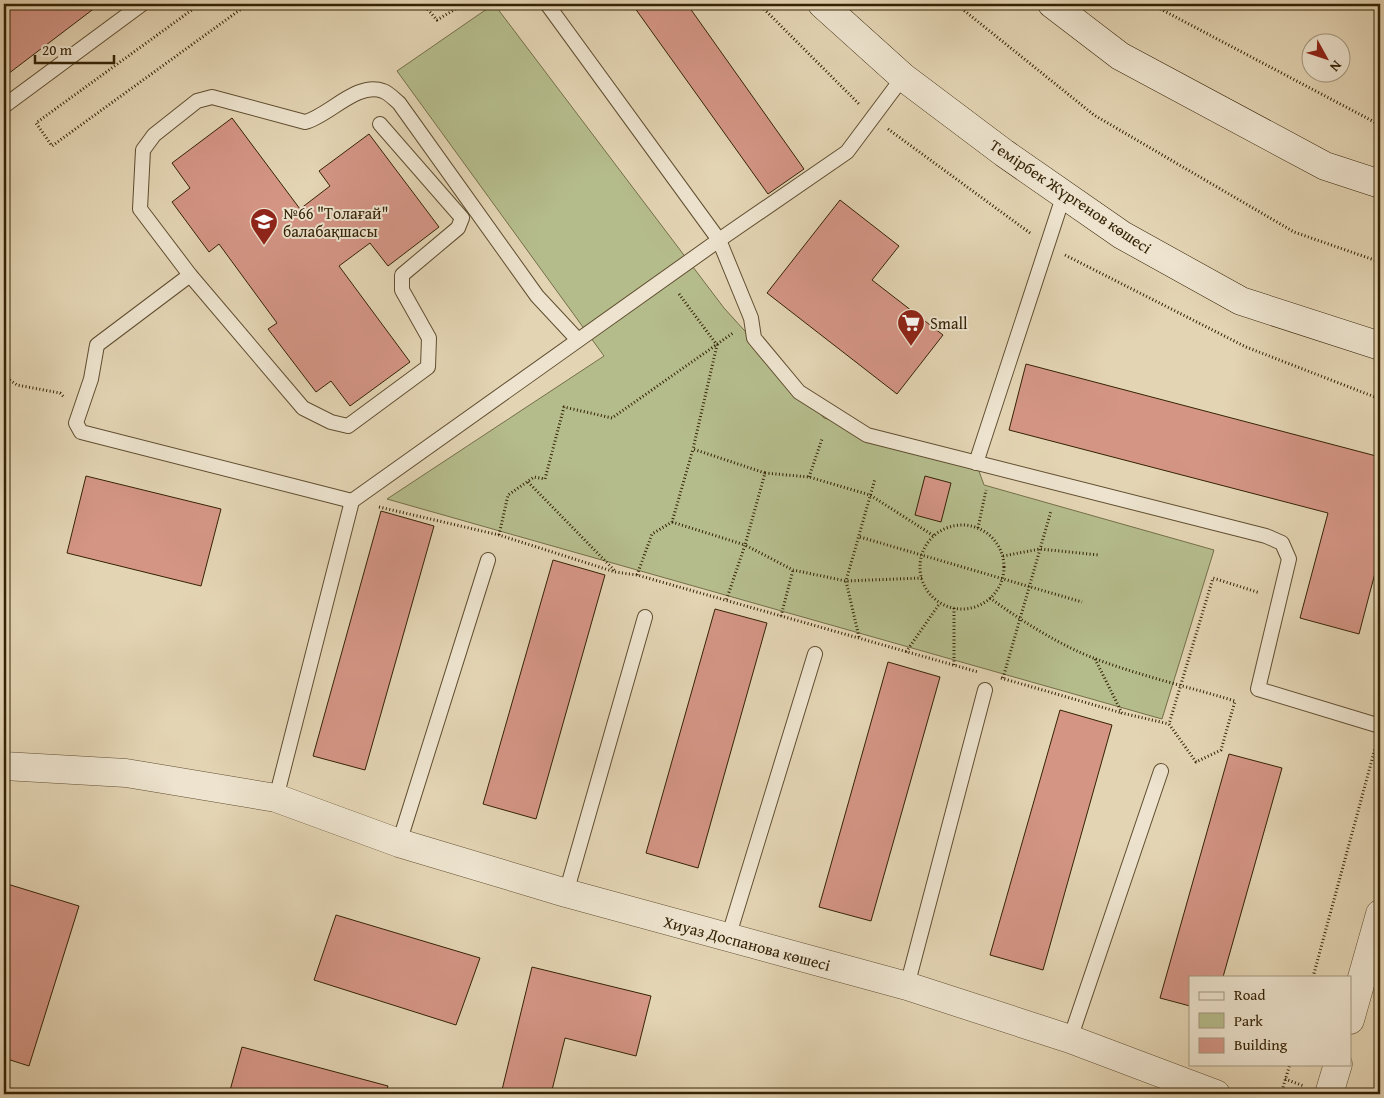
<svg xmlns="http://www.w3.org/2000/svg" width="1384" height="1098" viewBox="0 0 1384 1098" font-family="'Gentium Book Plus',serif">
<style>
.green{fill:#b5bc8c;stroke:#746f48}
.building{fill:#d49585;stroke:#342205}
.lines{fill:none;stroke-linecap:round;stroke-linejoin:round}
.lane-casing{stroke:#604e30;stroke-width:16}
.street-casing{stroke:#604e30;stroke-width:29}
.secondary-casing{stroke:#342205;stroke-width:29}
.path{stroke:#342205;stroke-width:3;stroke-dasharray:1 2.5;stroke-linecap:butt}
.lane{stroke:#ede3ce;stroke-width:14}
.street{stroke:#ede3ce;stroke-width:28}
.secondary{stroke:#ede3ce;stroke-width:28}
.labels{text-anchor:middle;stroke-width:4;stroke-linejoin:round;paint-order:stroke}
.street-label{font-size:16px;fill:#342205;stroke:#ede3ce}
.poi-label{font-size:16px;fill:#342205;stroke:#ede3ce;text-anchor:start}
</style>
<rect width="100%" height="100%" fill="#e3d4b3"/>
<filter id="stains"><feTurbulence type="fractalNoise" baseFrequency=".004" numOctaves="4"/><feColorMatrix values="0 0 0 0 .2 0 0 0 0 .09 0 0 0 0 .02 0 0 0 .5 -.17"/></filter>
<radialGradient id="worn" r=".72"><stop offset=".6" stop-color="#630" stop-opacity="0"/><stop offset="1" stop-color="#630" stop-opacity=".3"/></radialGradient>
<!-- green -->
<polygon class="green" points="494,4 724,308 824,418 976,463 984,485 1214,550 1162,719 387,499 604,356 397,71"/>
<!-- building -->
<g class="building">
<polygon points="4,4 100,4 4,77"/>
<polygon points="632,4 687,4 804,169 768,194"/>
<polygon points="232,118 300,209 330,186 319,171 369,134 439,227 388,266 370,243 339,266 410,362 350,406 331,381 316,392 268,329 277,323 219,244 209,252 172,202 190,188 172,163"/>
<polygon points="840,200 899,246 872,280 943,335 897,394 767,293"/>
<polygon points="1026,364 1380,457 1380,554 1359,634 1300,618 1328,513 1009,430"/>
<polygon points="86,476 221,509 201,586 67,553"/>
<polygon points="925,476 951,483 941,522 915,515"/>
<polygon points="381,511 434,526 365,770 313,756"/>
<polygon points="553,560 605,575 536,819 483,804"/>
<polygon points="715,609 767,623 698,868 646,853"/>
<polygon points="888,662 940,677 871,921 819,907"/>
<polygon points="1060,710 1112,725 1043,970 990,955"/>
<polygon points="1229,754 1282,768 1223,977 1190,977 1190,1006 1160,998"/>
<polygon points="4,883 79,906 29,1066 4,1058"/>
<polygon points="336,915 480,958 456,1025 314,980"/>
<polygon points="532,967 651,996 636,1056 565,1038 551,1094 501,1094"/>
<polygon points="242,1047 388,1086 385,1094 229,1094"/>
</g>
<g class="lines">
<defs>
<g id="lane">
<polyline points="547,4 719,240 751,318 754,338 799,392 867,435 1266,536 1282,543 1289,559 1258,689 1380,726"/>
<polyline points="4,106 142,4"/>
<path d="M380,124L462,218L458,228L402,275V290L429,338L428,367L348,426L331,422L303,408L190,275L140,209L143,150L154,135L197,101L212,97L305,122C329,116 357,81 383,91C389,93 395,100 399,103L537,296L578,340"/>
<polyline points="190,275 97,345 91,379 76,423 81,432 352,501"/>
<polyline points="976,463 1064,194"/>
<polyline points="276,798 352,501 719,240 847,152 903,77"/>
<polyline points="399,843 488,560"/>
<polyline points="566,893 645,617"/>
<polyline points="728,938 815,654"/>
<polyline points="907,986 985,690"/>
<polyline points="1070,1039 1161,771"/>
</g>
<g id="street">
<polyline points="4,766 126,773 276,798 399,843 566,893 907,986 1070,1039 1216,1094"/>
<polyline points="1350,1020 1380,914"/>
<polyline points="1329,1094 1338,1064"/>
</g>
<g id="secondary">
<polyline points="822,4 903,77 1004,153 1122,235 1241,301 1380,346"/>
<polyline points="1052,4 1120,56 1325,166 1380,184"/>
</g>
</defs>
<!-- lane casing -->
<use href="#lane" class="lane-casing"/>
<!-- street casing -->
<use href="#street" class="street-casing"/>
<!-- secondary casing -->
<use href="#secondary" class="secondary-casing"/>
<!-- path -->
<g class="path">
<polyline points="200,4 36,123 52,146 248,4"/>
<polyline points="423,4 437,20 464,4"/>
<polyline points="759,4 859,104"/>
<polyline points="956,4 1094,115 1294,232 1380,262"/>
<polyline points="1151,4 1380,125"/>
<polyline points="888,129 1030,233"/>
<polyline points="1065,255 1246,347 1380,399"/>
<polyline points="679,294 717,345 693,449 765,473"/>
<polyline points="4,376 17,385 60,393 64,397"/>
<polyline points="809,477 822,439"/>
<polyline points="528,482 615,571"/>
<polyline points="379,507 499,535 615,572 637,575 978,672"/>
<polyline points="672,522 745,545 726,601"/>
<circle cx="962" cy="567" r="42"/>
<polyline points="978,528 986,490"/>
<polyline points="499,535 508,495 534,477 545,479 564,407 612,418 733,333"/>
<polyline points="860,537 1082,602"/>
<polyline points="1003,556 1040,549 1099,555"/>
<polyline points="637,575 652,534 672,522 693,449"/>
<polyline points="922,578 846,581 793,570 745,545 765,473 809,477 870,495 934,536"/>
<path d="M990,598C1020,620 1061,646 1096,659C1141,676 1189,687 1235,701L1221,750L1196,762L1169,724L1213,578L1260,593"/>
<polyline points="781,616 793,570"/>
<polyline points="859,637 846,581 875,479"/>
<polyline points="906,652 940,603"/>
<polyline points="1095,659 1122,713 1169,724"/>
<polyline points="954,665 954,608"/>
<polyline points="1001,678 1122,713"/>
<polyline points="1003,678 1051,511"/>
<polyline points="1313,977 1376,745"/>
<polyline points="1285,1079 1304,1086"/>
<polyline points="1281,1094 1290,1064"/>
</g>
<!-- lane -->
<use href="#lane" class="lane"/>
<!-- street -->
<use href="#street" class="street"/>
<!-- secondary -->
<use href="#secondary" class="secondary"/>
</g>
<!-- icons -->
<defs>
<symbol id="school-pin" viewBox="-11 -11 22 30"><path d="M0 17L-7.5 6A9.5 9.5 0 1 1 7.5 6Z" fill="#8f2418" stroke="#ede3ce"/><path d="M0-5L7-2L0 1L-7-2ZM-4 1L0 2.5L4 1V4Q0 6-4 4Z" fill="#fff"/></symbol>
<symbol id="supermarket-pin" viewBox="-11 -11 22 30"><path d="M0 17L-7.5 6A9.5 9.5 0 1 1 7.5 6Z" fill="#8f2418" stroke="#ede3ce"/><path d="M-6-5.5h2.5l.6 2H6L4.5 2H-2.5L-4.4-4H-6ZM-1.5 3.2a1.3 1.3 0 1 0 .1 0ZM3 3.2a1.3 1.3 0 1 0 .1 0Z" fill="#fff"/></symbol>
</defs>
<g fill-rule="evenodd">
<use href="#school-pin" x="248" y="206" width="32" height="43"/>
<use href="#supermarket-pin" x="895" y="307" width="32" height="43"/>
</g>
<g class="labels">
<!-- street labels -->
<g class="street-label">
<text transform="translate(1071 196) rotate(34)" y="6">Темірбек Жүргенов көшесі</text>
<text transform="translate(747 943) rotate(15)" y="6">Хиуаз Доспанова көшесі</text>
</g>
<!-- poi labels -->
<g class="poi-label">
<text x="283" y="219">№66 "Толағай"<tspan x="283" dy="18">балабақшасы</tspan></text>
<text x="930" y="329">Small</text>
</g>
</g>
<!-- margin -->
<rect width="1384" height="1098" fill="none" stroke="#e3d4b3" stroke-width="20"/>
<rect x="5" y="5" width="1374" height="1088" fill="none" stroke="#342205" stroke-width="2.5"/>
<rect x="10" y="10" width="1364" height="1078" fill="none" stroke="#342205"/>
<!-- legend -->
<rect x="1189" y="976" width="162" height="90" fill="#ede3ce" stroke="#a3967e"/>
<rect x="1199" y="992" width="25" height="8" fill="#ede3ce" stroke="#a3967e"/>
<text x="1234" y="1000" font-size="15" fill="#342205">Road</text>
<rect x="1199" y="1013" width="25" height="15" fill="#b5bc8c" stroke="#a3967e"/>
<text x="1234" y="1026" font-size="15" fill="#342205">Park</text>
<rect x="1199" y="1038" width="25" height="15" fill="#d49585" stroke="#a3967e"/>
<text x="1234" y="1050" font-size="15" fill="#342205">Building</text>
<!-- north arrow -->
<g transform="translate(1326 58) rotate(130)"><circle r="24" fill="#ede3ce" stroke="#a3967e"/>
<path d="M0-4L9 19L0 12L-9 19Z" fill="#8f2418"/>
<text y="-8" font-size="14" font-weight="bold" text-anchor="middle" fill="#342205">N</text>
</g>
<!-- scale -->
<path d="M35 55v8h79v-8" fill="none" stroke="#342205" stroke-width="2.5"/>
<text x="42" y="55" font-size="15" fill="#342205" stroke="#ede3ce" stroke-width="4" paint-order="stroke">20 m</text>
<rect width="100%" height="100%" filter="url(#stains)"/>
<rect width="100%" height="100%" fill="url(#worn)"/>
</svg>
